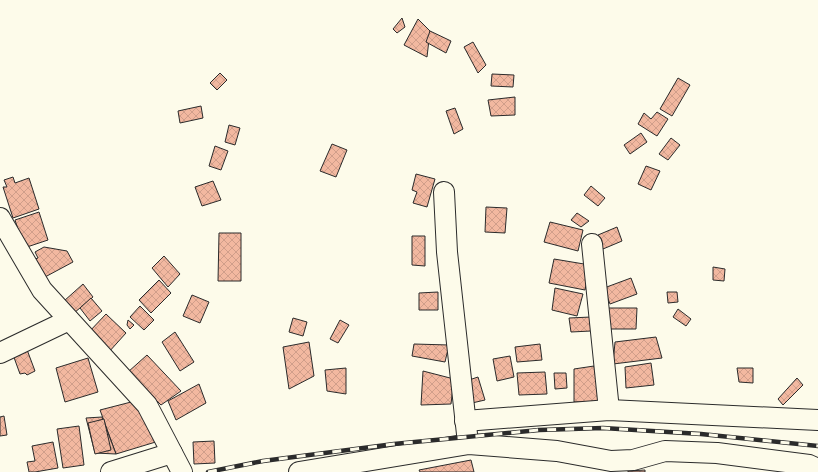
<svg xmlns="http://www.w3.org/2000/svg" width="818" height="472" viewBox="0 0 818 472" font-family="'Exo 2',sans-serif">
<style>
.building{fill:url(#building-cross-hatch);stroke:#2b2b2b}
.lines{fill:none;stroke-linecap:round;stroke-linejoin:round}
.minor-casing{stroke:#2b2b2b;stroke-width:22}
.minor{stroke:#fdfbea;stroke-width:20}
.rail-casing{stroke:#2b2b2b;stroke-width:4.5}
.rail{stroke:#fdfbea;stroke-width:3;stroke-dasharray:9;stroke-linecap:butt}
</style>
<defs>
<pattern id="building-cross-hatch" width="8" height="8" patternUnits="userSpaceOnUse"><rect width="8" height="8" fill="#f2b8a0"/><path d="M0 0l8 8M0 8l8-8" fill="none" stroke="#d09e8a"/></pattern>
</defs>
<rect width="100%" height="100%" fill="#fdfbea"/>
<!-- building -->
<g class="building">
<polygon points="402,18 405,27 397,33 393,29"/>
<polygon points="418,19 430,31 427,57 404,45"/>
<polygon points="430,31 451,41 446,53 426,42"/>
<polygon points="473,42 486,65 478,73 464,47"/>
<polygon points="220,73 227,80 217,90 210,83"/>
<polygon points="492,74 514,75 513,87 491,86"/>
<polygon points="678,78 690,85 672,116 660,109"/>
<polygon points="515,97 515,115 491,116 488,100"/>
<polygon points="201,106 203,118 180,123 178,111"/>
<polygon points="455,108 463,129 454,134 446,111"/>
<polygon points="657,112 668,119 657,136 638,124 644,113 651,119"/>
<polygon points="229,125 240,128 235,145 225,142"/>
<polygon points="641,133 647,142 630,154 624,145"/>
<polygon points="671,138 680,145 668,160 659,154"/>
<polygon points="332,144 347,150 336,177 320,171"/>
<polygon points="215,146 228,151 221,170 209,166"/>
<polygon points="646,166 660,171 651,190 638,184"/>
<polygon points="416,174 435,179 427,207 413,203 417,192 412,190"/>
<polygon points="13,177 15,183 29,178 39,209 13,218 3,187 7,187 4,180"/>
<polygon points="213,181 221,200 202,206 195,187"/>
<polygon points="591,186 605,198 598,206 584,195"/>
<polygon points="486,207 507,208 505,233 485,232"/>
<polygon points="39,212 48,240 24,248 15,220"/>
<polygon points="577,213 589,221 581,227 571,220"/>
<polygon points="550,222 583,230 578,251 544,242"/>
<polygon points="617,227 622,241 603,249 598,235"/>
<polygon points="219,233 241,233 241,281 218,281"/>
<polygon points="412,236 425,236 425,266 412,265"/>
<polygon points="44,247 67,251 73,262 45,277 35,259 38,258 35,252"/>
<polygon points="164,256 180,274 168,287 152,268"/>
<polygon points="554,259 590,265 585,290 549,283"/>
<polygon points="713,267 725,269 724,281 713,280"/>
<polygon points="631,278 637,294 610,304 604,288"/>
<polygon points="159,280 171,293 151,313 139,300"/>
<polygon points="83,284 93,297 74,313 64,301"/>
<polygon points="555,288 583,294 577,316 552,310"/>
<polygon points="438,292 438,310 419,310 419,293"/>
<polygon points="667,292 677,292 678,302 668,303"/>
<polygon points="192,295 209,302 200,323 183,316"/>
<polygon points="91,298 102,311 90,321 80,308"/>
<polygon points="140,306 154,320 144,330 130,317"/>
<polygon points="606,308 637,308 636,329 606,329"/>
<polygon points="678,309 691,319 686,326 673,317"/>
<polygon points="106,314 126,333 108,353 88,333"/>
<polygon points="591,317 591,331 571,332 569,318"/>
<polygon points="293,318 307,322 303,336 289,332"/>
<polygon points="128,320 134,325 130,329 127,325"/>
<polygon points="340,320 349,325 338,343 330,339"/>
<polygon points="175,332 194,362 180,371 162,342"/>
<polygon points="656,337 662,358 613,364 615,342"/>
<polygon points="309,342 314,376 289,389 283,347"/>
<polygon points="414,344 449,345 445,362 412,356"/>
<polygon points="540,344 542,360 517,362 515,347"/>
<polygon points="26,347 35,371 27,375 25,373 20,374 12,352"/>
<polygon points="147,355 181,391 161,405 128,372"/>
<polygon points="510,356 514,377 497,381 493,359"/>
<polygon points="88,358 98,392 65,402 56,368"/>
<polygon points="651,363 654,385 626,388 625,367"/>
<polygon points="594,366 600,402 574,402 574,369"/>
<polygon points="346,368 346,394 327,391 325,370"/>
<polygon points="737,368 753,368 753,383 739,382"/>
<polygon points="423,371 454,379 451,404 421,405"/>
<polygon points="545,372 547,394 519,395 517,373"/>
<polygon points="554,373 566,373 567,388 555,389"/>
<polygon points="478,377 485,400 472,403 466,381"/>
<polygon points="797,378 803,385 783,405 778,399"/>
<polygon points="199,384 206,403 176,420 168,401"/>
<polygon points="135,401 159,441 116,454 100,410"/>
<polygon points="4,416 7,435 0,436 0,417"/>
<polygon points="102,417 116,454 95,453 86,418"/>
<polygon points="104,419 111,450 95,454 88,423"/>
<polygon points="79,426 84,465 63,468 57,429"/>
<polygon points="214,441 215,463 194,464 193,442"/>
<polygon points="53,442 58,468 35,472 29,472 27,462 35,461 32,446"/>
<polygon points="471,460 474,472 420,472 419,470"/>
<polygon points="645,470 645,472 628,472 628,471"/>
</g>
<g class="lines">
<defs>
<g id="minor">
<polyline points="444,192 447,252 467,434"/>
<polyline points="0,218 42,290 147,405 182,472"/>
<polyline points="592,244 609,410"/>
<polyline points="0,353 69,320"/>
<polyline points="465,421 609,410 818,420"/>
<polyline points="111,472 172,453"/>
<polyline points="299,472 469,444 557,451 611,461 633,460 665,451 717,453 809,465 818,469"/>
</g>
</defs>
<!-- minor casing -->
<use href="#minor" class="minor-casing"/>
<!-- minor -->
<use href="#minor" class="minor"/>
<defs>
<polyline id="rail" points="208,472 263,461 394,444 539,430 603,428 701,434 818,446"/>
</defs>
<!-- rail casing -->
<use href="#rail" class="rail-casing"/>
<!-- rail -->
<use href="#rail" class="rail"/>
</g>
</svg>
